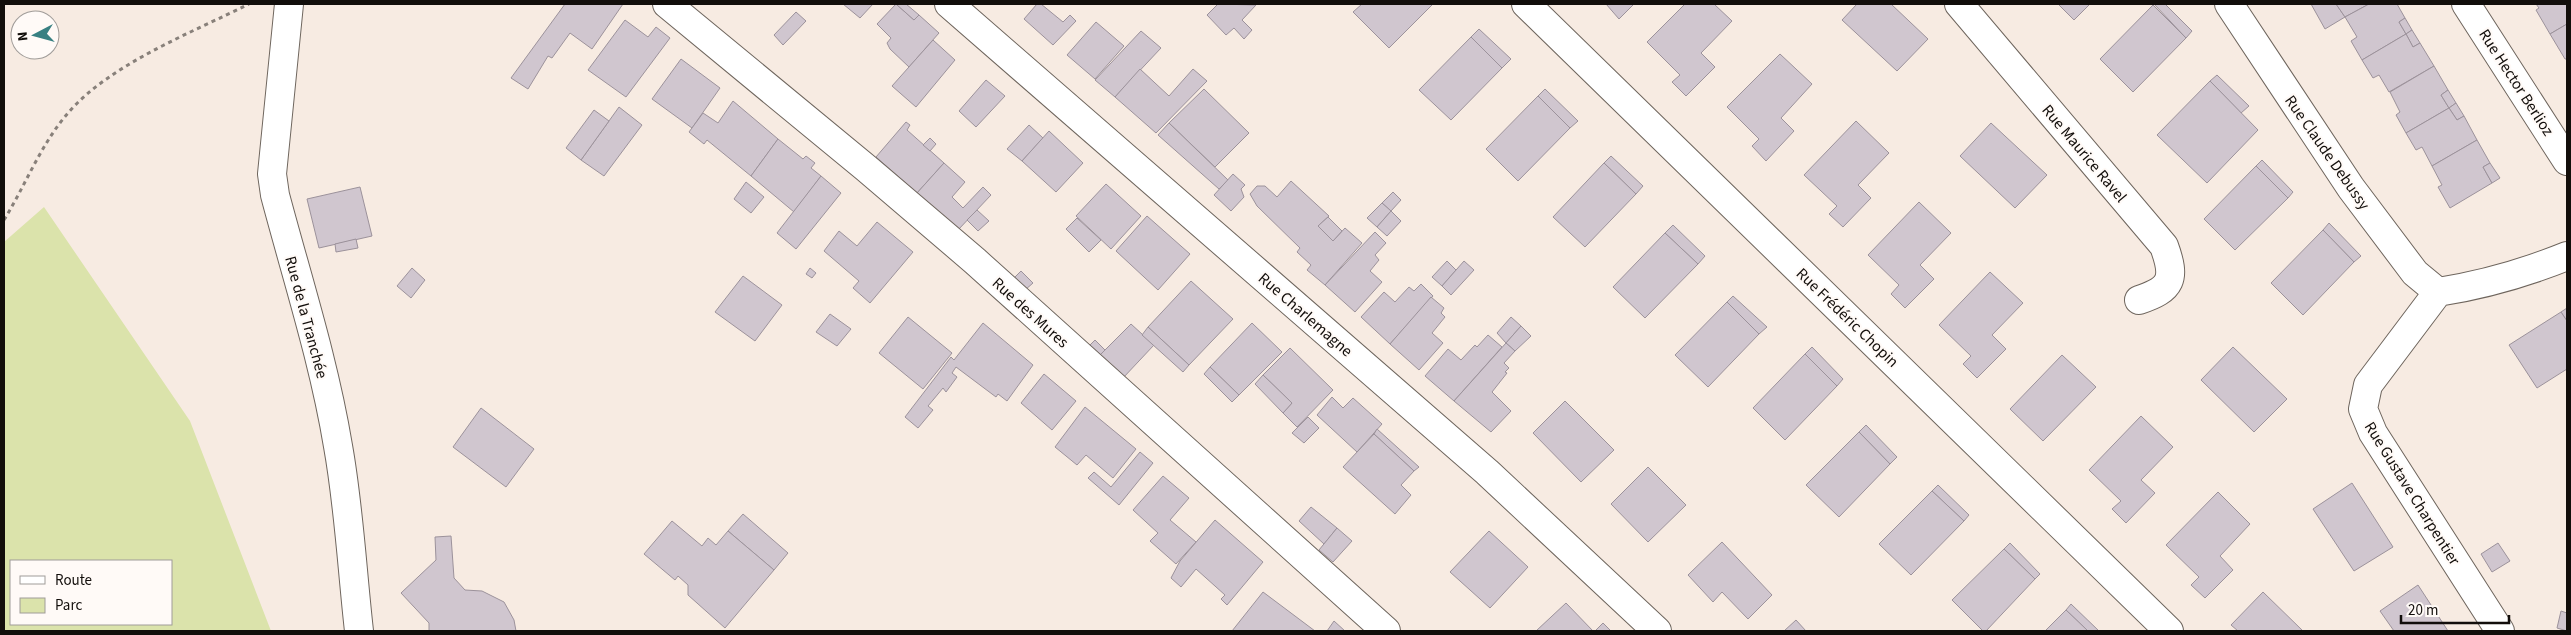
<svg xmlns="http://www.w3.org/2000/svg" width="2571" height="635" viewBox="0 0 2571 635" font-family="'Source Sans 3',sans-serif">
<style>
.green{fill:#dbe3ab;fill-rule:evenodd}
.building{fill:#d0c6cf;stroke:#9c929b}
.lines{fill:none;stroke-linecap:round;stroke-linejoin:round}
.minor-casing{stroke:#6e655d;stroke-width:30}
.tertiary-casing{stroke:#6e655d;stroke-width:30}
.path{stroke:#88807a;stroke-width:3;stroke-dasharray:4 4;stroke-linecap:butt}
.minor{stroke:#fff;stroke-width:28}
.tertiary{stroke:#fff;stroke-width:28}
.labels{text-anchor:middle;stroke-width:4;stroke-linejoin:round;paint-order:stroke}
.street-label{font-size:16px;fill:#120e0b;stroke:#fffaf7}
</style>
<rect width="100%" height="100%" fill="#f7ebe2"/>
<!-- green -->
<path class="green" d="M44,207L190,421L271,631H4V242ZM11,561H171V624H11Z"/>
<!-- building -->
<g class="building">
<polygon points="565,4 623,4 592,49 570,33 552,58 548,56 528,89 511,78"/>
<polygon points="843,4 873,4 860,18"/>
<polygon points="896,4 914,20 919,15 939,33 909,67 890,49 887,43 891,38 877,24"/>
<polygon points="896,4 906,4 919,15 914,20"/>
<polygon points="1037,4 1041,4 1063,22 1070,15 1076,21 1053,45 1024,19"/>
<polygon points="1218,4 1256,5 1242,20 1252,30 1244,39 1234,28 1226,35 1207,15"/>
<polygon points="1362,4 1433,4 1389,48 1353,12"/>
<polygon points="1606,4 1634,4 1619,19"/>
<polygon points="1685,4 1714,4 1732,21 1701,53 1715,67 1686,96 1672,82 1680,75 1647,42"/>
<polygon points="1857,4 1891,4 1928,39 1897,71 1842,20"/>
<polygon points="2058,4 2090,4 2074,20"/>
<polygon points="2154,4 2165,4 2192,31 2186,38"/>
<polygon points="2311,4 2336,4 2345,17 2325,29"/>
<polygon points="2336,4 2369,4 2345,17"/>
<polygon points="2369,4 2397,4 2405,18 2399,22 2406,34 2362,60 2351,41 2357,37 2345,17"/>
<polygon points="2536,4 2567,4 2567,24 2550,34 2536,10 2539,8"/>
<polygon points="2153,5 2186,38 2133,92 2100,59"/>
<polygon points="796,12 806,21 783,45 774,35"/>
<polygon points="2405,18 2412,30 2406,34 2399,22"/>
<polygon points="625,20 648,37 656,27 670,38 626,97 588,70"/>
<polygon points="1096,22 1124,46 1095,79 1067,55"/>
<polygon points="2567,24 2567,59 2565,59 2550,34"/>
<polygon points="1479,29 1511,59 1502,68 1471,37"/>
<polygon points="2412,30 2420,43 2413,47 2406,34"/>
<polygon points="1141,31 1161,48 1115,97 1095,80"/>
<polygon points="2406,34 2413,47 2420,43 2434,66 2389,92 2379,75 2373,78 2362,60"/>
<polygon points="1471,37 1502,68 1451,120 1419,90"/>
<polygon points="933,40 955,60 916,107 892,86"/>
<polygon points="1780,54 1812,84 1781,118 1794,131 1766,161 1752,146 1759,139 1727,107"/>
<polygon points="681,59 720,88 692,128 652,99"/>
<polygon points="2434,66 2448,90 2441,95 2449,108 2406,133 2396,115 2400,112 2390,92"/>
<polygon points="1140,69 1169,96 1193,69 1207,81 1156,133 1115,97"/>
<polygon points="2217,75 2249,106 2241,113 2210,81"/>
<polygon points="986,80 1005,96 976,127 959,111"/>
<polygon points="2210,81 2258,130 2207,183 2157,135"/>
<polygon points="1204,89 1249,133 1215,167 1169,123"/>
<polygon points="1545,89 1578,121 1570,128 1538,96"/>
<polygon points="2448,90 2456,103 2449,108 2441,95"/>
<polygon points="1538,96 1570,128 1518,181 1486,149"/>
<polygon points="733,101 778,139 751,176 707,140 704,144 689,132 703,113 718,123"/>
<polygon points="2456,103 2464,116 2457,120 2449,108"/>
<polygon points="619,107 642,125 604,176 581,160"/>
<polygon points="2449,108 2457,120 2464,116 2477,140 2432,166 2422,147 2416,150 2406,133"/>
<polygon points="594,110 609,121 581,160 566,148"/>
<polygon points="1856,121 1889,153 1858,185 1871,198 1843,227 1829,214 1837,206 1804,175"/>
<polygon points="906,122 910,125 907,130 944,163 917,193 876,157"/>
<polygon points="1169,123 1228,180 1219,189 1158,135"/>
<polygon points="1991,123 2047,175 2015,208 1960,156"/>
<polygon points="1029,125 1043,138 1022,161 1007,149"/>
<polygon points="1049,131 1083,163 1056,192 1022,161"/>
<polygon points="930,138 936,144 930,151 923,145"/>
<polygon points="778,139 803,159 806,156 815,163 811,168 821,176 794,212 751,176"/>
<polygon points="2477,140 2490,163 2483,167 2492,183 2450,208 2438,187 2442,185 2432,166"/>
<polygon points="1611,156 1643,186 1636,194 1604,163"/>
<polygon points="2262,160 2293,192 2288,198 2256,166"/>
<polygon points="944,163 965,182 952,197 963,208 983,187 991,195 958,230 917,193"/>
<polygon points="1604,163 1636,194 1585,247 1553,217"/>
<polygon points="2490,163 2500,178 2492,183 2483,167"/>
<polygon points="2256,166 2288,198 2235,250 2204,219"/>
<polygon points="1233,174 1245,185 1241,189 1244,197 1231,211 1214,195"/>
<polygon points="821,176 841,193 796,249 777,233"/>
<polygon points="1291,181 1329,216 1318,226 1333,241 1345,228 1362,243 1325,285 1307,270 1311,265 1297,252 1300,248 1257,206 1250,194 1257,186 1265,186 1277,197"/>
<polygon points="746,182 764,197 751,213 734,199"/>
<polygon points="1106,184 1141,216 1111,249 1076,216"/>
<polygon points="360,187 372,236 319,248 307,199"/>
<polygon points="1393,192 1401,200 1391,211 1382,203"/>
<polygon points="1919,202 1951,233 1920,265 1934,279 1905,308 1891,294 1899,285 1868,255"/>
<polygon points="1382,203 1391,211 1377,227 1367,218"/>
<polygon points="977,210 989,221 978,231 967,220"/>
<polygon points="1391,211 1401,221 1387,236 1377,227"/>
<polygon points="1147,216 1190,254 1158,290 1116,251"/>
<polygon points="1328,217 1342,231 1333,241 1318,226"/>
<polygon points="1077,218 1101,240 1089,252 1066,229"/>
<polygon points="877,222 913,252 870,303 853,288 859,281 824,251 839,231 857,246"/>
<polygon points="2329,223 2361,256 2354,262 2323,230"/>
<polygon points="1673,225 1705,256 1698,264 1665,233"/>
<polygon points="2323,230 2354,262 2303,315 2271,283"/>
<polygon points="1375,232 1386,243 1375,255 1379,260 1370,271 1382,282 1355,312 1325,285"/>
<polygon points="1665,233 1698,264 1645,318 1613,287"/>
<polygon points="356,239 358,248 336,252 335,244"/>
<polygon points="1447,261 1456,270 1442,286 1432,277"/>
<polygon points="1464,261 1474,270 1451,295 1442,286"/>
<polygon points="412,268 425,280 411,298 397,286"/>
<polygon points="810,268 816,273 812,278 806,274"/>
<polygon points="1021,271 1033,283 1025,290 1013,279"/>
<polygon points="1990,272 2023,303 1992,335 2006,349 1977,378 1963,364 1971,356 1939,325"/>
<polygon points="743,276 782,305 755,341 715,312"/>
<polygon points="1191,281 1233,319 1189,365 1148,327"/>
<polygon points="1421,284 1433,296 1390,344 1361,317 1384,292 1395,302 1409,287 1414,291"/>
<polygon points="1733,296 1767,327 1759,334 1727,302"/>
<polygon points="1431,297 1444,308 1441,313 1445,317 1432,333 1443,343 1419,370 1390,344"/>
<polygon points="1727,302 1759,334 1708,387 1675,355"/>
<polygon points="2567,308 2567,321 2561,312"/>
<polygon points="2561,312 2567,321 2567,369 2537,388 2509,345"/>
<polygon points="830,314 851,329 837,346 816,332"/>
<polygon points="908,317 952,353 923,389 879,353"/>
<polygon points="1511,317 1521,326 1506,343 1497,333"/>
<polygon points="983,323 1033,365 1007,401 998,394 996,397 956,367 952,373 957,377 946,392 943,388 928,406 933,410 918,428 905,417 951,357 954,360"/>
<polygon points="1252,323 1282,352 1239,395 1210,367"/>
<polygon points="1131,324 1154,345 1123,378 1099,356"/>
<polygon points="1521,326 1531,336 1515,351 1506,343"/>
<polygon points="1148,327 1189,365 1183,372 1142,335"/>
<polygon points="1488,335 1502,347 1454,401 1425,376 1448,349 1461,360 1475,345 1477,347"/>
<polygon points="1095,340 1105,350 1099,356 1088,347"/>
<polygon points="1506,343 1515,351 1504,363 1509,368 1505,372 1507,373 1492,392 1511,411 1491,432 1454,401"/>
<polygon points="1812,347 1843,379 1837,386 1805,354"/>
<polygon points="2233,347 2287,399 2254,432 2201,380"/>
<polygon points="1290,348 1333,390 1297,427 1283,413 1292,403 1263,375"/>
<polygon points="1805,354 1837,386 1785,440 1753,408"/>
<polygon points="2062,355 2096,387 2043,441 2010,409"/>
<polygon points="1210,367 1239,395 1232,402 1204,374"/>
<polygon points="1044,374 1076,401 1052,430 1021,403"/>
<polygon points="1263,375 1292,403 1283,413 1255,384"/>
<polygon points="1332,397 1343,408 1353,398 1382,424 1357,452 1317,415"/>
<polygon points="1565,401 1614,450 1581,482 1533,433"/>
<polygon points="1085,407 1136,449 1113,478 1086,455 1077,465 1055,447"/>
<polygon points="481,408 534,449 506,487 453,447"/>
<polygon points="2141,416 2173,447 2141,480 2155,493 2126,523 2112,509 2121,501 2089,470"/>
<polygon points="1308,417 1319,428 1304,443 1292,433"/>
<polygon points="1866,425 1897,457 1890,464 1859,432"/>
<polygon points="1377,429 1419,467 1414,471 1374,434"/>
<polygon points="1859,432 1890,464 1839,517 1806,485"/>
<polygon points="1374,434 1414,471 1401,485 1411,495 1395,514 1343,467"/>
<polygon points="1140,452 1153,463 1119,505 1088,478 1094,472 1111,487"/>
<polygon points="1648,467 1686,505 1648,542 1611,504"/>
<polygon points="1163,476 1189,498 1170,520 1196,542 1176,564 1150,541 1158,533 1133,510"/>
<polygon points="2352,483 2393,547 2354,571 2313,509"/>
<polygon points="1938,485 1969,515 1964,521 1932,491"/>
<polygon points="1932,491 1964,521 1911,575 1879,544"/>
<polygon points="2218,492 2250,524 2220,556 2233,570 2205,598 2191,585 2199,577 2166,545"/>
<polygon points="1311,507 1337,528 1324,544 1299,521"/>
<polygon points="743,514 788,553 774,570 728,531"/>
<polygon points="1215,520 1263,562 1227,605 1221,599 1225,595 1196,569 1181,587 1171,578 1180,561"/>
<polygon points="672,521 702,546 708,538 716,545 728,531 774,570 725,628 688,595 688,585 678,576 675,580 644,554"/>
<polygon points="1337,528 1352,541 1333,562 1319,550"/>
<polygon points="1489,531 1528,567 1490,608 1450,572"/>
<polygon points="451,536 454,578 465,590 482,591 504,602 514,620 516,631 429,631 429,623 401,593 436,560 435,537"/>
<polygon points="1722,542 1772,595 1748,619 1722,592 1713,602 1688,575"/>
<polygon points="2010,543 2040,574 2035,579 2004,549"/>
<polygon points="2498,543 2510,561 2492,572 2481,554"/>
<polygon points="2004,549 2035,579 1986,631 1983,631 1952,600"/>
<polygon points="2418,585 2448,631 2394,631 2380,611"/>
<polygon points="1263,592 1315,631 1232,631"/>
<polygon points="2263,592 2303,631 2238,631 2231,625"/>
<polygon points="1566,603 1593,631 1536,631"/>
<polygon points="2071,604 2099,631 2088,631 2066,610"/>
<polygon points="2066,610 2088,631 2045,631"/>
<polygon points="2561,611 2567,613 2567,631 2557,628"/>
<polygon points="1796,620 1806,631 1784,631"/>
<polygon points="1334,621 1345,631 1327,631"/>
<polygon points="1603,623 1611,631 1595,631"/>
</g>
<g class="lines">
<defs>
<g id="minor">
<path d="M289,4L272,174L275,195C297,278 324,361 338,446C349,507 352,569 359,631"/>
<polyline points="667,4 866,168 975,261 1386,631"/>
<polyline points="1526,4 2169,631"/>
<path d="M1959,4L2164,246C2176,279 2172,289 2139,300"/>
<polyline points="2229,4 2351,188 2415,273 2438,292"/>
<polyline points="2466,4 2567,161"/>
<path d="M2500,631L2373,433L2363,409L2368,385L2438,292C2483,285 2525,273 2567,256"/>
</g>
<polyline id="tertiary" points="949,4 1487,472 1657,631"/>
</defs>
<!-- minor casing -->
<use href="#minor" class="minor-casing"/>
<!-- tertiary casing -->
<use href="#tertiary" class="tertiary-casing"/>
<!-- path -->
<path class="path" d="M4,220C25,186 41,144 68,113C110,64 191,33 249,4"/>
<!-- minor -->
<use href="#minor" class="minor"/>
<!-- tertiary -->
<use href="#tertiary" class="tertiary"/>
</g>
<g class="labels">
<!-- street labels -->
<g class="street-label">
<text transform="translate(2517 82) rotate(57)" y="6">Rue Hector Berlioz</text>
<text transform="translate(2328 152) rotate(55)" y="6">Rue Claude Debussy</text>
<text transform="translate(2085 153) rotate(50)" y="6">Rue Maurice Ravel</text>
<text transform="translate(1031 312) rotate(42)" y="6">Rue des Mures</text>
<text transform="translate(1306 314) rotate(41)" y="6">Rue Charlemagne</text>
<text transform="translate(307 317) rotate(75)" y="6">Rue de la Tranchée</text>
<text transform="translate(1848 317) rotate(44)" y="6">Rue Frédéric Chopin</text>
<text transform="translate(2413 493) rotate(58)" y="6">Rue Gustave Charpentier</text>
</g>
</g>
<!-- border -->
<rect width="2571" height="635" fill="none" stroke="#120e0b" stroke-width="10"/>
<!-- legend -->
<rect x="10" y="560" width="162" height="65" fill="#fffaf7" stroke="#a09c99"/>
<rect x="20" y="576" width="25" height="8" fill="#ffffff" stroke="#a09c99"/>
<text x="55" y="585" font-size="15" fill="#120e0b">Route</text>
<rect x="20" y="598" width="25" height="15" fill="#dbe3ab" stroke="#a09c99"/>
<text x="55" y="610" font-size="15" fill="#120e0b">Parc</text>
<!-- north arrow -->
<g transform="translate(35 35) rotate(264)"><circle r="24" fill="#fffaf7" stroke="#a09c99"/>
<path d="M0-4L9 19L0 12L-9 19Z" fill="#388082"/>
<text y="-8" font-size="14" font-weight="bold" text-anchor="middle" fill="#120e0b">N</text>
</g>
<!-- scale -->
<path d="M2401 615v8h108v-8" fill="none" stroke="#120e0b" stroke-width="2.5"/>
<text x="2408" y="615" font-size="15" fill="#120e0b" stroke="#fffaf7" stroke-width="4" paint-order="stroke">20 m</text>
</svg>
